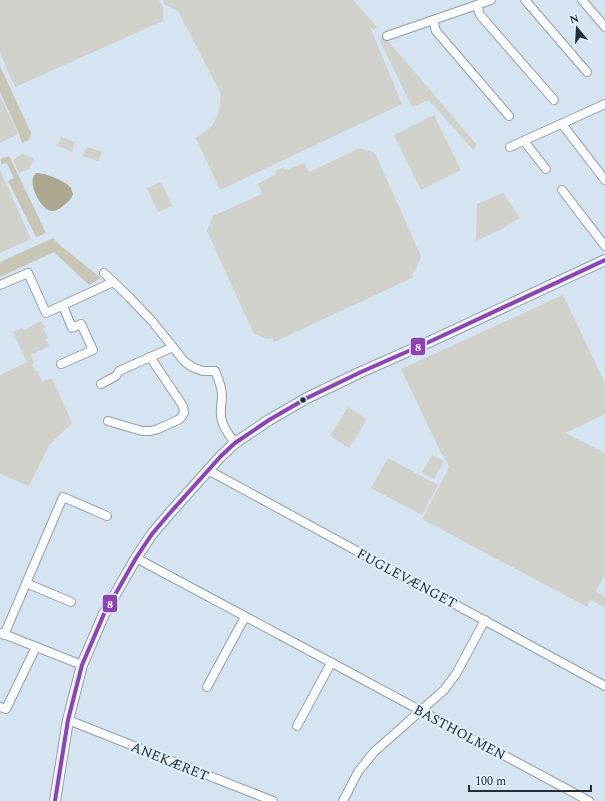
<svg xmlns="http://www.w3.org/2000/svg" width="605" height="801" viewBox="0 0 605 801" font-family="Spectral,serif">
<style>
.green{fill:#d0d1ca}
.forest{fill:#c7c6b6}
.water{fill:#aba791}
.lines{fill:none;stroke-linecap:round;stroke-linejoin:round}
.minor-casing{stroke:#939ea7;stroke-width:10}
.tertiary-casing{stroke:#939ea7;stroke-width:12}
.minor{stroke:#f9fbfd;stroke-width:8}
.tertiary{stroke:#f9fbfd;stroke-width:10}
.bus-1-casing{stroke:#e1f0fd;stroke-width:7}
.bus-1{stroke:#8e44ad;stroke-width:4}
.bus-dot{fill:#232d35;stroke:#e1f0fd;stroke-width:1.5}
.labels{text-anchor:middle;stroke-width:4;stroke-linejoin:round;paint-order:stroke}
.street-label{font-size:14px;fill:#232d35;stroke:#e1f0fd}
.line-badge{stroke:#e1f0fd;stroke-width:1.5}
.badge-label{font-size:11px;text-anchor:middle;font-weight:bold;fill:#fff}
</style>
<rect width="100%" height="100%" fill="#d6e3f0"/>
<!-- green -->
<g class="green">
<polygon points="0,0 159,0 163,8 163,21 15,87 0,53"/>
<polygon points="163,0 353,0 377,27 374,30 370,27 402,104 220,190 196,138 212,126 219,112 221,94 178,11 165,5"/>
<polygon points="383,35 477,145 473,150 429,100 412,107 380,41"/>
<polygon points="0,96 18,134 0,143"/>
<polygon points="434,115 461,170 421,190 394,135"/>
<polygon points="61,137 75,142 72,152 57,146"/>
<polygon points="87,147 102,152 98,161 83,156"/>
<polygon points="360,148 375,153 421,256 415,271 412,273 414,277 274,342 272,338 268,339 254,334 207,231 213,216 262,194 258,184 276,174 275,171 283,167 285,170 304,163 309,172"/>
<polygon points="22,154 34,158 29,169 19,173 13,160"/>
<polygon points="0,170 31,239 0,253"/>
<polygon points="161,182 172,206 158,212 147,188"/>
<polygon points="503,193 520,218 504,227 504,228 476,241 477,204"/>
<polygon points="563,295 605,383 605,414 565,433 605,453 605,574 596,591 605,597 605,605 604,607 591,600 587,607 422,519 449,467 444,456 442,455 401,369"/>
<polygon points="41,321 45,327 43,328 48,338 45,339 49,346 31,355 34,363 32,364 35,371 37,371 42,382 52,378 72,423 49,445 29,486 0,474 0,375 27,362 13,332 22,328 25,330"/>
<polygon points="348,407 367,419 349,448 330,436"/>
<polygon points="432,455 444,461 434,479 422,473"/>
<polygon points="388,458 438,485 422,515 371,488"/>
</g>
<!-- forest -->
<g class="forest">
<polygon points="0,66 31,133 30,139 22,143 19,134 0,92"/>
<polygon points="9,156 46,233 36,237 8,181 14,178 7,163 1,164 1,159"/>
<polygon points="53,238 61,246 101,278 89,285 54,252 0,277 0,262"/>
</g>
<!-- water -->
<path class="water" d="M36,173C45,173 66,181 71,188C71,189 73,194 73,194C71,200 68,202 63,206C60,208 57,211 52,211C42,211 30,187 33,178C33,177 35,174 36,173Z"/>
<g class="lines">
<defs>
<g id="minor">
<polyline points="525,0 587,72"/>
<polyline points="582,0 605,27"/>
<polyline points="477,5 480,15 554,100"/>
<polyline points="433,20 436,31 509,116"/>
<polyline points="387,36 491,0"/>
<polyline points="562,124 605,180"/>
<polyline points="524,141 546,169"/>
<polyline points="510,147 605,104"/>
<polyline points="562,190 605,246"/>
<path d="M104,273L129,297L152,321L184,361L192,367L203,371H215C218,378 222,387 222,396C222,404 219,412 222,421C224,429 230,436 235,443"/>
<polyline points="0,285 28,273 46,313 113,282"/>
<polyline points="61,364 93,350 81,324 72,328 63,306"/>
<polyline points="101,384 116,376 119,371 173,347"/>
<polyline points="108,421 142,431 151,431 158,429 180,419 184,413 183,406 150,357"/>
<polyline points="208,470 605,686"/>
<path d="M136,558C287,639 438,719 589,801"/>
<polyline points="26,583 71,602"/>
<polyline points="1,633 82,665"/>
<polyline points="4,635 63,497 107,516"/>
<polyline points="207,687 245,617"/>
<polyline points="0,707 6,709 36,647"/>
<polyline points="68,720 273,801"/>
<polyline points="297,726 331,663"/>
<polyline points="343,801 358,772 374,752 444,690 456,674 485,620"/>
</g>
<polyline id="tertiary" points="55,801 68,720 82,665 104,614 136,558 152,534 169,514 221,456 235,443 269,420 307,398 361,372 429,342 605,260"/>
</defs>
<!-- minor casing -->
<use href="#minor" class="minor-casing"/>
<!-- tertiary casing -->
<use href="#tertiary" class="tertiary-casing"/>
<!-- minor -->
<use href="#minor" class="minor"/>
<!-- tertiary -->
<use href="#tertiary" class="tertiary"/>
<defs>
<polyline id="bus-1" points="55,801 68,720 82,665 104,614 136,558 152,534 169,514 221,456 235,443 269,420 307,398 361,372 429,342 605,260"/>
</defs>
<!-- bus-1 casing -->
<use href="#bus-1" class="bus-1-casing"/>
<!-- bus-1 -->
<use href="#bus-1" class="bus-1"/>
</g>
<!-- markers -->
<circle class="bus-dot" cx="303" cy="400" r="3.5"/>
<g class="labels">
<!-- street labels -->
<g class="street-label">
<text transform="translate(407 578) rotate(28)" y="5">FUGLEVÆNGET</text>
<text transform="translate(460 732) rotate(28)" y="5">BASTHOLMEN</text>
<text transform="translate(170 761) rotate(22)" y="5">ANEKÆRET</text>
</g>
</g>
<g class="line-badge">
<rect x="410" y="337" width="16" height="19" rx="4" fill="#8e44ad"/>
<rect x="102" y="594" width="16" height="19" rx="4" fill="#8e44ad"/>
</g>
<g class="badge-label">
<text x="418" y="351">8</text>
<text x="110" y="608">8</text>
</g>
<!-- north arrow -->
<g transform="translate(577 28) rotate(342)" stroke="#e1f0fd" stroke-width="3" paint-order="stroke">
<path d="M0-3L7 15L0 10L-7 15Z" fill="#232d35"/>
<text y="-6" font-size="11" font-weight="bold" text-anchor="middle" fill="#232d35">N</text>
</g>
<!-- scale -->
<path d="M469 785v6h122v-6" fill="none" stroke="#232d35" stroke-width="2"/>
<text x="475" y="785" font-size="12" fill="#232d35" stroke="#e1f0fd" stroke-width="3" paint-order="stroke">100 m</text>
</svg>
